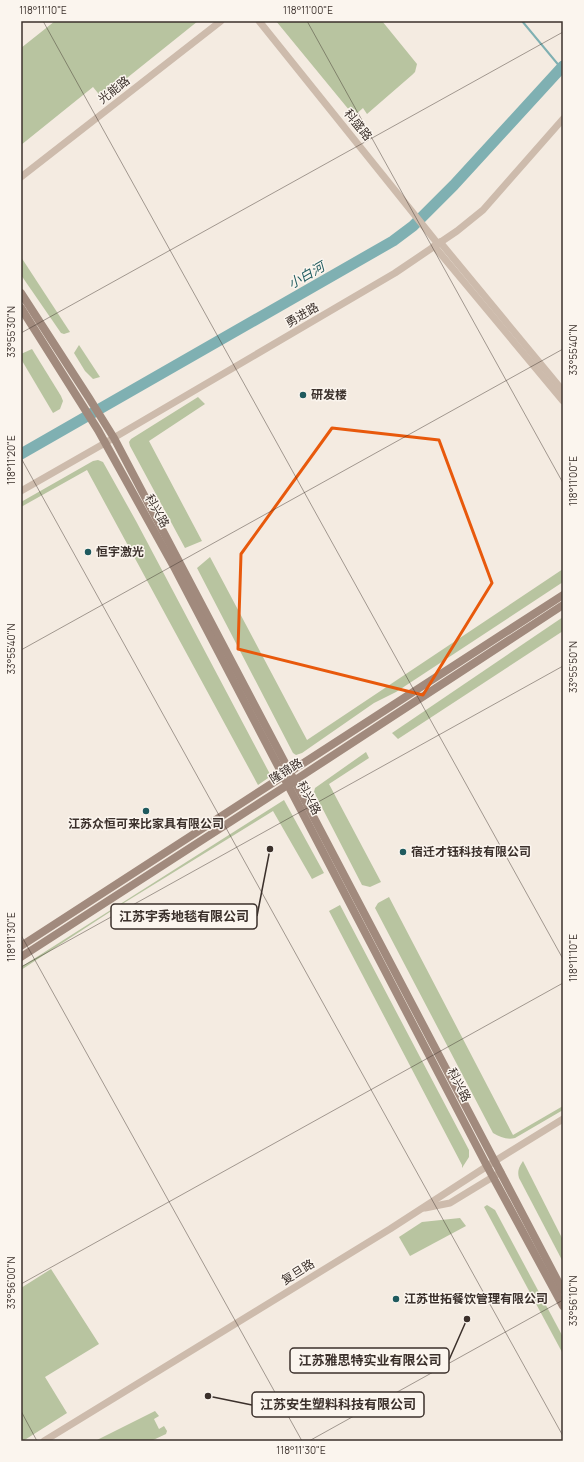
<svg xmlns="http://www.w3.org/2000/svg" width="584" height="1462" viewBox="0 0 584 1462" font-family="Manrope,'Noto Sans SC',sans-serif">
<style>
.grass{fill:#b8c4a0}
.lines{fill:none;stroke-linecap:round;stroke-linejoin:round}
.stream{stroke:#7fb0b2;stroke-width:2}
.river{stroke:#7fb0b2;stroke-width:11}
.tertiary{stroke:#cdbbac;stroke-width:7}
.secondary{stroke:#a18a7d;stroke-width:8}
.marked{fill:none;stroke:#e8590c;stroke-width:3;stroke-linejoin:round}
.ticks{fill:none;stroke:#3b302b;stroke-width:1;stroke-opacity:0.45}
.poi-dot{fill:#1f5a5e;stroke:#fbf5ee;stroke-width:1.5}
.labels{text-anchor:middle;stroke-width:3;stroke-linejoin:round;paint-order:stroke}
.street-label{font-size:12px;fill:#3b302b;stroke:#fbf5ee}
.poi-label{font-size:12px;font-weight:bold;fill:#3b302b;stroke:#fbf5ee;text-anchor:start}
.water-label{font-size:13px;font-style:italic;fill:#1f5a5e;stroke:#fbf5ee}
.leader{fill:none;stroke:#3b302b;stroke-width:1.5}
.callout-dot{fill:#3b302b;stroke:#fbf5ee;stroke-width:1.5}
.callout{fill:#fbf5ee;stroke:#3b302b;stroke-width:1.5}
.callout-label{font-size:13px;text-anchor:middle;font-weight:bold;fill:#3b302b}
.neatline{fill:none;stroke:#3b302b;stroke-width:1.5}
.ticks-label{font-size:10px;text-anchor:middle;fill:#3b302b}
</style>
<rect width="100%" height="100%" fill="#f4ebe1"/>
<!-- grass -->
<g class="grass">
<polygon points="55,21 198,21 102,98 93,87 21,145 21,48"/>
<polygon points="276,21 382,21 417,64 415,72 412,75 367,114 363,108 354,116"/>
<polygon points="21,257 70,332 64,334 61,333 21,275"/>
<polygon points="79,345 100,377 93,379 85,371 74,353"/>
<polygon points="32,349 61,396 63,401 60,409 53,413 21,359 21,354"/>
<polygon points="198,397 205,404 149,441 202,541 185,548 130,446 129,442 131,439"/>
<polygon points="98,460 103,462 136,521 271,776 258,785 87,470 21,507 21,502 93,461"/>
<polygon points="210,557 307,740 563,569 563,582 396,692 374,703 302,753 296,755 293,753 197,568"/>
<polygon points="563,617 563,631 398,739 392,733"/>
<polygon points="366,752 369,758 329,784 381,882 370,887 362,885 314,792 315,788"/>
<polygon points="284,800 324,873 312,879 273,811 119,906 21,970 21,967"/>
<path d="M389,897L513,1135L563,1106V1110L515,1138C507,1140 500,1137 493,1133L375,908L378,903Z"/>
<polygon points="340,905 469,1150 469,1157 462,1168 462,1165 329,911"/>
<path d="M523,1161L563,1240V1262L519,1178C517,1171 519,1167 523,1161Z"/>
<polygon points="487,1205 495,1210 563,1337 563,1354 484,1207"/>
<polygon points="460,1218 466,1226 410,1256 399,1237 422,1222"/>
<polygon points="51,1269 99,1344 45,1377 67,1413 23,1441 21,1441 21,1288"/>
<polygon points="155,1411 159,1416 154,1419 159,1429 164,1426 167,1431 166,1434 151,1441 95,1441"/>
</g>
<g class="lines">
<!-- stream -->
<polyline class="stream" points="522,21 561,68"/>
<!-- river -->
<polyline class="river" points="21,454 393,241 413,226 454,185 563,66"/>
<!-- tertiary -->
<g class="tertiary">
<polyline points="259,21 438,244"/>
<polyline points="21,177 221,21"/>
<polyline points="440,242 563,391"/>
<polyline points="434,246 563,401"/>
<polyline points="21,491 105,443 395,273 457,231 483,210 563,119"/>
<polyline points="425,1208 450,1203 501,1172"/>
<polyline points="44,1441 390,1229 495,1161 563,1119"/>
</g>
<!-- secondary -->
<g class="secondary">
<polyline points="21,293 89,398 114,438 563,1291"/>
<polyline points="21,308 98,430 173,565 487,1166 563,1306"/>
<polyline points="21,946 563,595"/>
<polyline points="21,957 303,775 563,605"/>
</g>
</g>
<!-- marked area -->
<path class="marked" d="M332,428L439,440L492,583L423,695L238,649L241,554Z"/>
<!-- ticks -->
<path class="ticks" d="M43,21L563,959M307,21L563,483M21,333L563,32M21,458L563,1436M21,650L563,349M21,935L302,1441M21,967L563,666M21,1284L563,983M21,1411L37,1441M309,1441L563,1300"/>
<!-- markers -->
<g class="poi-dot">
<circle cx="303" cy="395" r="4"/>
<circle cx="88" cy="552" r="4"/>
<circle cx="146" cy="811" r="4"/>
<circle cx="403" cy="852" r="4"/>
<circle cx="396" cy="1299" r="4"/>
</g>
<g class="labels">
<!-- street labels -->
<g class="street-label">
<text transform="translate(114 90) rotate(-38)" y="4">光能路</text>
<text transform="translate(358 125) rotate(51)" y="4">科盛路</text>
<text transform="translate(302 315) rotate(-30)" y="4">勇进路</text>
<text transform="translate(157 511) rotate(61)" y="4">科兴路</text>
<text transform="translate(286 771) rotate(-32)" y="4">隆锦路</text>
<text transform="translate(309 798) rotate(62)" y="4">科兴路</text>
<text transform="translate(459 1085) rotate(63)" y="4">科兴路</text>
<text transform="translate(298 1272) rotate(-32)" y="4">复旦路</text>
</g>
<!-- poi labels -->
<g class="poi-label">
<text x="311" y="399">研发楼</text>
<text x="96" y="556">恒宇激光</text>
<text x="146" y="828" text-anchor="middle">江苏众恒可来比家具有限公司</text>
<text x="411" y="856">宿迁才钰科技有限公司</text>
<text x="404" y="1303">江苏世拓餐饮管理有限公司</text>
</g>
<!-- water labels -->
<g class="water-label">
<text transform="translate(306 275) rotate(-30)" y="5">小白河</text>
</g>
</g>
<!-- callouts -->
<path class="leader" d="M270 849L257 916M467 1319L449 1360M208 1396L252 1405"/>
<g class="callout-dot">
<circle cx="270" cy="849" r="4"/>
<circle cx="467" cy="1319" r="4"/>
<circle cx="208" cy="1396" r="4"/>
</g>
<g class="callout">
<rect x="111" y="904" width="146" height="25" rx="4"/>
<rect x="290" y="1348" width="159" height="25" rx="4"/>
<rect x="252" y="1392" width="172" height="25" rx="4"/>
</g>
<g class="callout-label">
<text x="184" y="921">江苏宇秀地毯有限公司</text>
<text x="370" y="1365">江苏雅思特实业有限公司</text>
<text x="338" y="1409">江苏安生塑料科技有限公司</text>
</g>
<!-- border -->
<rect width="584" height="1462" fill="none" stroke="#fbf5ee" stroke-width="44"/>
<rect x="22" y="22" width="540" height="1418" class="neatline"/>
<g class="ticks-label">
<text x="43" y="14">118°11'10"E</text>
<text x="308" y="14">118°11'00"E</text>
<text transform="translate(11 332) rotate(-90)" y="4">33°55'30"N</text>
<text transform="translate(573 350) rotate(-90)" y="4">33°55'40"N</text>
<text transform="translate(11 460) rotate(-90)" y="4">118°11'20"E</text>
<text transform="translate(573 481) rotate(-90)" y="4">118°11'00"E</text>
<text transform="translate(11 649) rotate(-90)" y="4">33°55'40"N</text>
<text transform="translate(573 667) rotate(-90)" y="4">33°55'50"N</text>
<text transform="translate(11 937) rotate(-90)" y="4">118°11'30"E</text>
<text transform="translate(573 958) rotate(-90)" y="4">118°11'10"E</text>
<text transform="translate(11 1283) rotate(-90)" y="4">33°56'00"N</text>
<text transform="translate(573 1301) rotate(-90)" y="4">33°56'10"N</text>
<text x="301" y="1454">118°11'30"E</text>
</g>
</svg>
